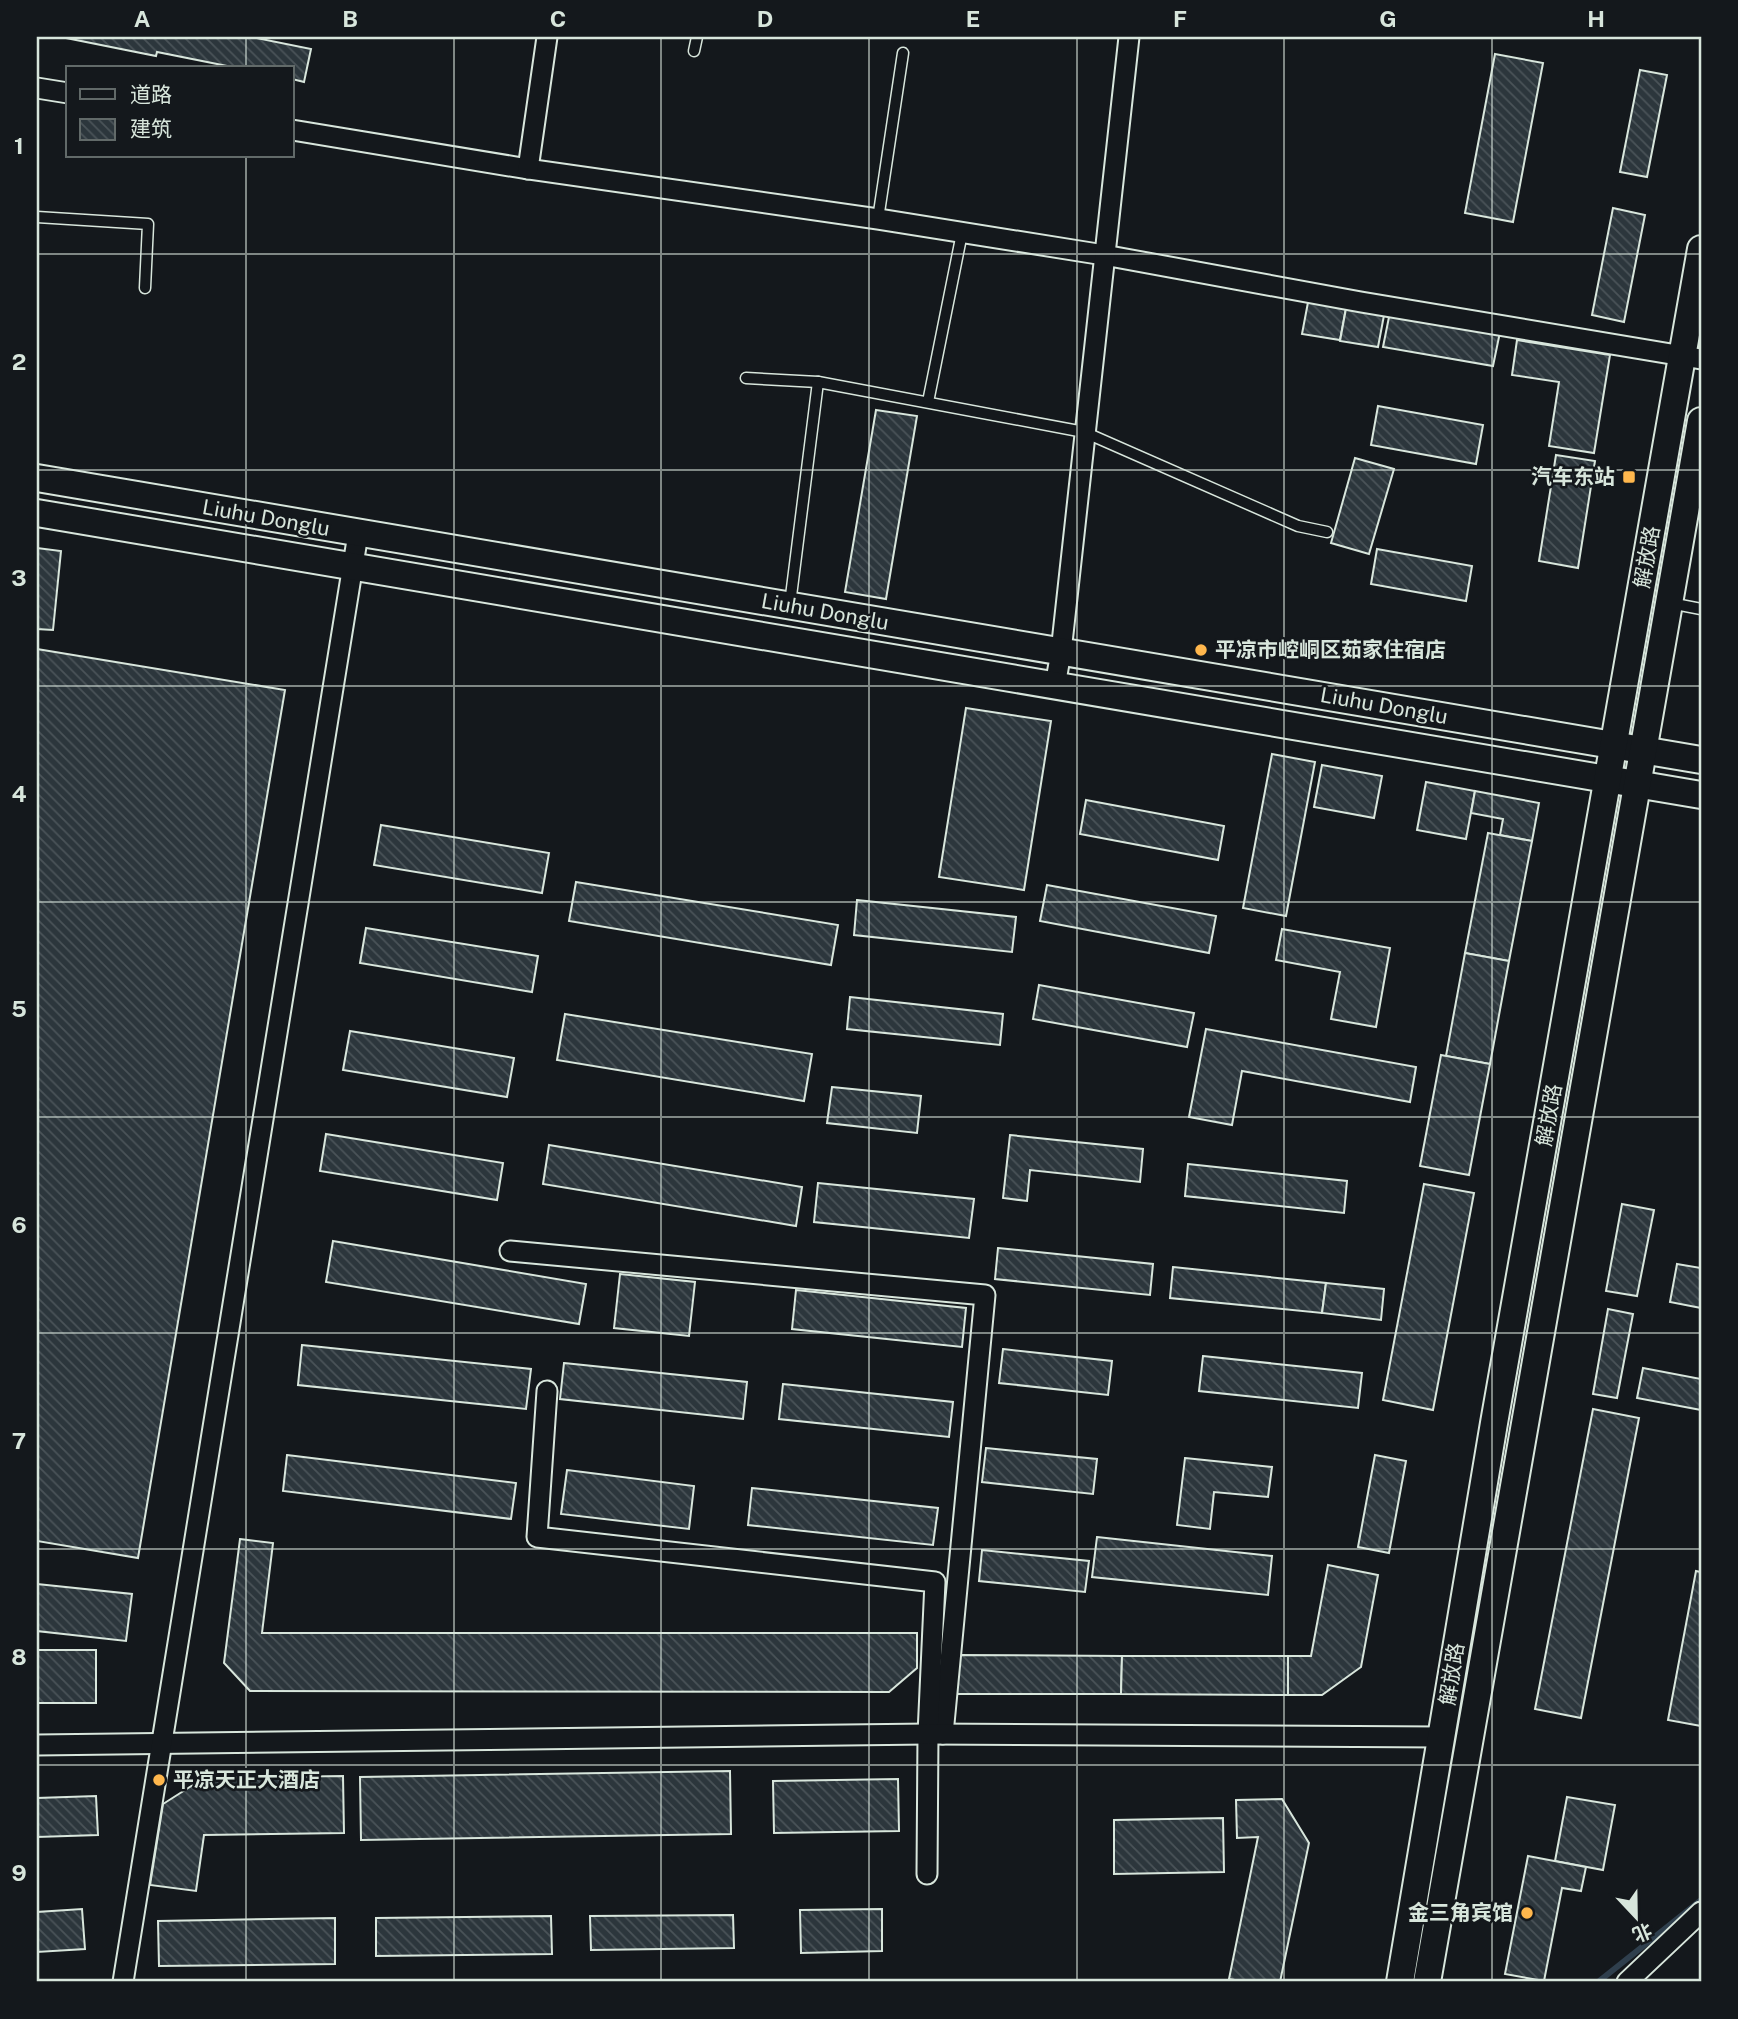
<svg xmlns="http://www.w3.org/2000/svg" width="1738" height="2019" viewBox="0 0 1738 2019" font-family="'Public Sans','Noto Sans SC',sans-serif">
<style>
.lines{fill:none;stroke-linecap:round;stroke-linejoin:round}
.stream{stroke:#2f3f4d;stroke-width:6}
.building{fill:url(#building-back-hatch);stroke:#d8e6dc;stroke-width:2}
.service-casing{stroke:#d8e6dc;stroke-width:13}
.minor-casing{stroke:#d8e6dc;stroke-width:23}
.secondary-casing{stroke:#d8e6dc;stroke-width:30}
.service{stroke:#14181c;stroke-width:10}
.minor{stroke:#14181c;stroke-width:19}
.secondary{stroke:#14181c;stroke-width:26}
.grid{fill:none;stroke:#d8e6dc;stroke-width:2;stroke-opacity:0.55}
.poi-dot{fill:#ffb74d;stroke:#14181c;stroke-width:2.5}
.labels{text-anchor:middle;stroke-width:5;stroke-linejoin:round;paint-order:stroke}
.poi-label{font-size:21px;font-weight:bold;fill:#d8e6dc;stroke:#14181c;text-anchor:end}
.street-label{font-size:21px;fill:#d8e6dc;stroke:#14181c}
.neatline{fill:none;stroke:#d8e6dc;stroke-width:2.5}
.grid-label{font-size:23px;text-anchor:middle;font-weight:bold;fill:#d8e6dc}
</style>
<defs>
<pattern id="building-back-hatch" width="6" height="6" patternUnits="userSpaceOnUse" patternTransform="scale(1.75)"><rect width="6" height="6" fill="#2c363c"/><path d="M-1 5l2 2M0 0l6 6M5-1l2 2" fill="none" stroke="#4a5358"/></pattern>
</defs>
<rect width="100%" height="100%" fill="#14181c"/>
<g class="lines">
<!-- stream -->
<polyline class="stream" points="1598,1982 1701,1900"/>
</g>
<!-- building -->
<g class="building">
<polygon points="61,37 251,37 311,49 304,82 292,79 292,68 237,68 157,52 156,56"/>
<polygon points="1495,54 1543,63 1513,222 1465,213"/>
<polygon points="1640,70 1667,75 1647,177 1620,172"/>
<polygon points="1613,208 1645,215 1624,322 1592,315"/>
<polygon points="1309,297 1347,303 1340,340 1302,334"/>
<polygon points="1347,303 1385,310 1378,347 1340,341"/>
<polygon points="1390,312 1500,332 1493,366 1383,347"/>
<polygon points="1517,340 1610,355 1594,453 1549,446 1559,382 1512,375"/>
<polygon points="1378,406 1483,425 1476,464 1371,445"/>
<polygon points="876,410 917,416 886,599 845,592"/>
<polygon points="1556,455 1595,461 1578,568 1539,561"/>
<polygon points="1355,458 1394,469 1369,554 1331,543"/>
<polygon points="37,548 61,551 53,630 37,629"/>
<polygon points="1377,549 1472,566 1466,601 1371,584"/>
<polygon points="37,649 285,690 138,1558 37,1541"/>
<polygon points="966,708 1051,721 1024,890 939,877"/>
<polygon points="1272,754 1315,762 1286,916 1243,908"/>
<polygon points="1322,765 1382,776 1374,818 1314,807"/>
<polygon points="1426,782 1475,791 1466,839 1417,830"/>
<polygon points="1475,791 1539,803 1532,841 1500,835 1503,819 1471,813"/>
<polygon points="1086,800 1224,826 1218,860 1080,834"/>
<polygon points="381,825 549,853 542,893 374,865"/>
<polygon points="1488,833 1532,841 1509,961 1465,953"/>
<polygon points="576,882 838,925 831,965 569,921"/>
<polygon points="1047,885 1216,916 1209,953 1040,921"/>
<polygon points="857,900 1016,917 1012,952 854,935"/>
<polygon points="366,928 538,956 532,992 360,963"/>
<polygon points="1282,929 1390,948 1376,1027 1331,1019 1340,972 1276,960"/>
<polygon points="1465,953 1509,961 1490,1064 1446,1056"/>
<polygon points="1039,985 1194,1013 1187,1047 1033,1019"/>
<polygon points="850,997 1003,1014 1000,1045 847,1029"/>
<polygon points="565,1014 812,1054 804,1101 557,1060"/>
<polygon points="1206,1029 1416,1067 1410,1102 1242,1071 1232,1125 1189,1117"/>
<polygon points="350,1031 514,1058 507,1097 343,1070"/>
<polygon points="1441,1055 1490,1064 1469,1175 1420,1166"/>
<polygon points="832,1087 921,1096 917,1133 827,1123"/>
<polygon points="326,1134 503,1163 497,1200 320,1171"/>
<polygon points="1010,1135 1143,1149 1140,1182 1030,1170 1027,1201 1003,1198"/>
<polygon points="549,1145 802,1187 796,1226 543,1184"/>
<polygon points="1188,1164 1347,1181 1344,1213 1185,1196"/>
<polygon points="818,1183 974,1199 969,1238 814,1222"/>
<polygon points="1424,1184 1474,1193 1433,1410 1383,1400"/>
<polygon points="1622,1204 1654,1210 1637,1296 1606,1291"/>
<polygon points="333,1241 586,1284 579,1324 326,1282"/>
<polygon points="998,1248 1153,1264 1150,1295 995,1279"/>
<polygon points="1677,1264 1701,1268 1701,1308 1670,1302"/>
<polygon points="1173,1267 1326,1283 1322,1313 1170,1298"/>
<polygon points="620,1274 695,1282 689,1336 614,1328"/>
<polygon points="1326,1283 1384,1289 1381,1320 1322,1313"/>
<polygon points="796,1290 966,1308 962,1347 792,1329"/>
<polygon points="1608,1309 1633,1314 1617,1398 1593,1394"/>
<polygon points="302,1345 531,1369 526,1409 298,1385"/>
<polygon points="1003,1349 1112,1361 1108,1395 999,1383"/>
<polygon points="1203,1356 1362,1373 1358,1408 1199,1391"/>
<polygon points="564,1363 747,1382 743,1419 560,1399"/>
<polygon points="1643,1368 1701,1379 1701,1410 1637,1398"/>
<polygon points="783,1384 953,1402 949,1437 779,1419"/>
<polygon points="1593,1409 1639,1418 1581,1718 1535,1709"/>
<polygon points="986,1448 1097,1459 1093,1494 982,1482"/>
<polygon points="287,1455 516,1483 511,1519 283,1491"/>
<polygon points="1375,1455 1406,1461 1389,1553 1358,1547"/>
<polygon points="1185,1458 1272,1467 1268,1497 1214,1492 1210,1529 1177,1525"/>
<polygon points="567,1470 694,1486 689,1529 561,1514"/>
<polygon points="752,1488 938,1508 933,1545 748,1525"/>
<polygon points="1097,1537 1272,1556 1268,1595 1092,1577"/>
<polygon points="240,1539 273,1543 262,1633 917,1633 917,1668 889,1692 250,1691 224,1663"/>
<polygon points="982,1550 1089,1561 1085,1592 979,1581"/>
<polygon points="1328,1565 1378,1575 1361,1667 1322,1695 1288,1695 1288,1656 1311,1656"/>
<polygon points="1696,1571 1701,1572 1701,1726 1668,1720"/>
<polygon points="37,1584 132,1594 126,1641 37,1631"/>
<rect x="37" y="1650" width="59" height="53"/>
<polygon points="956,1655 1122,1656 1121,1694 955,1694"/>
<polygon points="1122,1656 1288,1656 1288,1695 1121,1694"/>
<polygon points="730,1771 731,1834 361,1840 360,1777"/>
<polygon points="343,1776 344,1833 204,1835 196,1891 150,1885 163,1804 204,1778"/>
<polygon points="898,1779 899,1831 774,1833 773,1781"/>
<polygon points="96,1796 98,1835 37,1837 37,1798"/>
<polygon points="1567,1797 1615,1805 1603,1870 1555,1861"/>
<polygon points="1282,1799 1309,1843 1280,1982 1246,1982 1229,1979 1258,1837 1237,1838 1236,1800"/>
<polygon points="1223,1818 1224,1872 1114,1874 1114,1820"/>
<polygon points="1528,1856 1586,1867 1581,1891 1562,1888 1544,1981 1505,1974"/>
<polygon points="82,1909 85,1949 37,1952 37,1912"/>
<polygon points="882,1909 882,1951 801,1953 800,1910"/>
<polygon points="733,1915 734,1948 591,1950 590,1916"/>
<polygon points="551,1916 552,1954 376,1956 376,1918"/>
<polygon points="335,1918 335,1964 159,1966 158,1921"/>
</g>
<g class="lines">
<defs>
<g id="service">
<polyline points="694,51 697,37"/>
<polyline points="37,217 148,224 145,288"/>
<polyline points="878,219 903,53"/>
<polyline points="746,378 818,382 1084,432 1298,526 1327,532"/>
<polyline points="928,402 962,233"/>
<polyline points="1670,603 1701,609"/>
<polyline points="790,604 818,382"/>
</g>
<g id="minor">
<polyline points="37,88 68,93"/>
<polyline points="292,130 528,169 878,219 1104,255 1361,302 1701,359"/>
<polyline points="528,169 547,37"/>
<polyline points="1055,686 1061,652 1129,37"/>
<polyline points="510,1251 985,1295 943,1734"/>
<polyline points="547,1391 537,1537 935,1582 928,1734 927,1874"/>
<polyline points="37,1745 928,1734 1441,1737"/>
<polyline points="123,1982 358,534"/>
<polyline points="1627,1982 1701,1912"/>
</g>
<g id="secondary">
<polyline points="37,478 1701,760"/>
<polyline points="37,513 1701,795"/>
<polyline points="1400,1982 1494,1423 1701,249"/>
<polyline points="1427,1982 1701,421"/>
</g>
</defs>
<!-- service casing -->
<use href="#service" class="service-casing"/>
<!-- minor casing -->
<use href="#minor" class="minor-casing"/>
<!-- secondary casing -->
<use href="#secondary" class="secondary-casing"/>
<!-- service -->
<use href="#service" class="service"/>
<!-- minor -->
<use href="#minor" class="minor"/>
<!-- secondary -->
<use href="#secondary" class="secondary"/>
</g>
<!-- grid -->
<path class="grid" d="M246,37V68M454,37V1982M661,37V1982M869,37V1982M1077,37V1982M1284,37V1982M1492,37V1982M246,156V1982M37,254H1701M37,470H1701M37,686H1701M37,902H1701M37,1117H1701M37,1333H1701M37,1549H1701M37,1765H1701"/>
<!-- markers -->
<g class="poi-dot">
<rect x="1622" y="470" width="14" height="14" rx="3.5"/>
<circle cx="1201" cy="650" r="7"/>
<circle cx="159" cy="1780" r="7"/>
<circle cx="1527" cy="1913" r="7"/>
</g>
<g class="labels">
<!-- poi labels -->
<g class="poi-label">
<text x="1615" y="484">汽车东站</text>
<text x="1215" y="657" text-anchor="start">平凉市崆峒区茹家住宿店</text>
<text x="173" y="1787" text-anchor="start">平凉天正大酒店</text>
<text x="1513" y="1920">金三角宾馆</text>
</g>
<!-- street labels -->
<g class="street-label">
<text transform="translate(266 518) rotate(10)" y="7">Liuhu Donglu</text>
<text transform="translate(1647 557) rotate(-80)" y="7">解放路</text>
<text transform="translate(825 612) rotate(10)" y="7">Liuhu Donglu</text>
<text transform="translate(1384 706) rotate(10)" y="7">Liuhu Donglu</text>
<text transform="translate(1549 1115) rotate(-80)" y="7">解放路</text>
<text transform="translate(1452 1674) rotate(-81)" y="7">解放路</text>
</g>
</g>
<!-- border -->
<rect width="1738" height="2019" fill="none" stroke="#14181c" stroke-width="77"/>
<!-- legend -->
<rect x="66" y="66" width="228" height="91" fill="#14181c" stroke="#626a69" stroke-width="2"/>
<rect x="80" y="89" width="35" height="10" fill="#14181c" stroke="#626a69" stroke-width="2"/>
<text x="130" y="102" font-size="21" fill="#d8e6dc">道路</text>
<rect x="80" y="119" width="35" height="21" fill="url(#building-back-hatch)" stroke="#626a69" stroke-width="2"/>
<text x="130" y="136" font-size="21" fill="#d8e6dc">建筑</text>
<!-- north arrow -->
<g transform="translate(1636 1917) rotate(158)" stroke="#14181c" stroke-width="5" paint-order="stroke">
<path d="M0-5L12 26L0 18L-12 26Z" fill="#d8e6dc"/>
<text y="-10" font-size="19" font-weight="bold" text-anchor="middle" fill="#d8e6dc">北</text>
</g>
<rect x="38" y="38" width="1662" height="1942" class="neatline"/>
<g class="grid-label">
<text x="142" y="27">A</text>
<text x="350" y="27">B</text>
<text x="558" y="27">C</text>
<text x="765" y="27">D</text>
<text x="973" y="27">E</text>
<text x="1180" y="27">F</text>
<text x="1388" y="27">G</text>
<text x="1596" y="27">H</text>
<text x="19" y="154">1</text>
<text x="19" y="370">2</text>
<text x="19" y="586">3</text>
<text x="19" y="802">4</text>
<text x="19" y="1017">5</text>
<text x="19" y="1233">6</text>
<text x="19" y="1449">7</text>
<text x="19" y="1665">8</text>
<text x="19" y="1881">9</text>
</g>
</svg>
